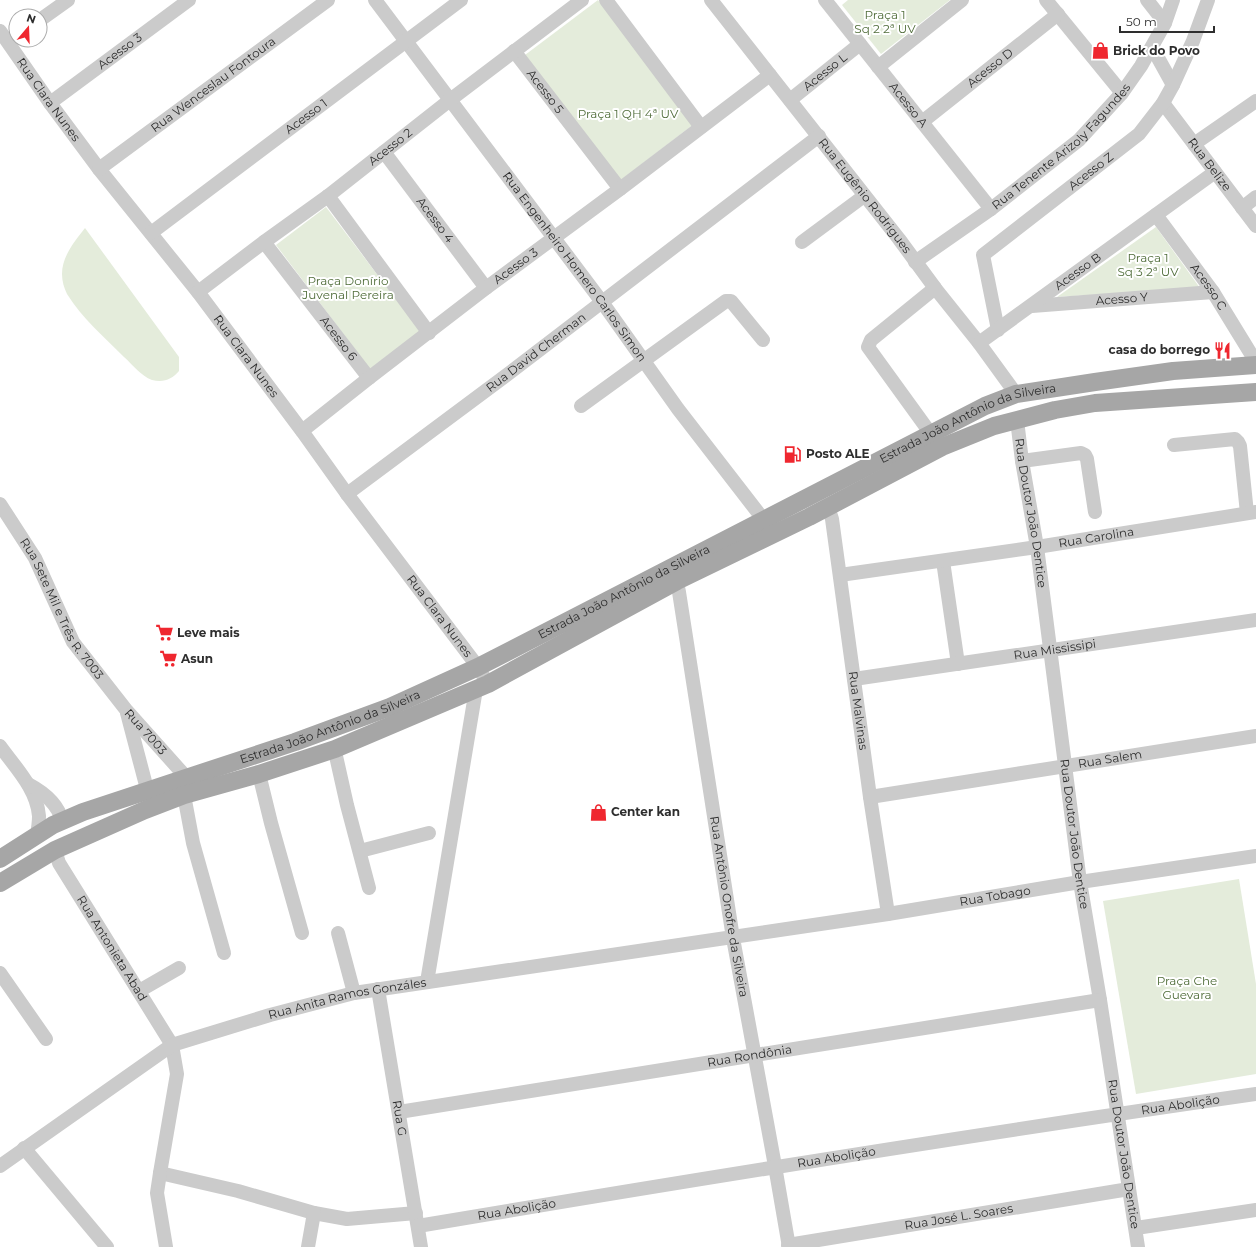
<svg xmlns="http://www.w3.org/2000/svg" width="1256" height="1247" viewBox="0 0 1256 1247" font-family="Montserrat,sans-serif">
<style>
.green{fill:#e4ecdb}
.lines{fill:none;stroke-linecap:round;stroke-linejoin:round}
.minor{stroke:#cbcbcb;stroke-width:14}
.major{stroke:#a6a6a6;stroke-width:18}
.labels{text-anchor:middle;stroke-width:4;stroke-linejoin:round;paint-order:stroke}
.park-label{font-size:12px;fill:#4f6c39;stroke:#fff}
.street-label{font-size:12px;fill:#2e2e2e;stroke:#fff}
.poi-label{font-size:12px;font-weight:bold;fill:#2e2e2e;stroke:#fff;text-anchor:start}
</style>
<rect width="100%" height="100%" fill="#fff"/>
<!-- green -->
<g class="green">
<polygon points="598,0 694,124 621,180 525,55"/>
<polygon points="848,0 950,0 881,54 842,5"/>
<polygon points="326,207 420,331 370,369 276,245"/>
<polygon points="1156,227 1200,288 1057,297"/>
<path d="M85,228L179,357V371C172,379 164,383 152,380C141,376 133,365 124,357C104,337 82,318 67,294C64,288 62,281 62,274C62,256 75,241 85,228Z"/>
<polygon points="1239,879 1256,984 1256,1074 1136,1094 1103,901"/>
</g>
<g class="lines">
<!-- minor -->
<g class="minor">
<path id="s1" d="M375,0L602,302L678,409L770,528"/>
<polyline points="606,0 701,127"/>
<path id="s2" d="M711,0L899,239L935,288L979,343L1016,394"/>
<path id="s3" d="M825,0L991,209"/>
<polyline points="1046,0 1122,93"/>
<polyline points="1147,0 1165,23"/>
<polyline points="40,20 68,0"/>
<path id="s4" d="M0,31L50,103L99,169L198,292L302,431L347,494L478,667L488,684"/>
<polyline points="1152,47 1173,85"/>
<path id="s5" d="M514,51L620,189"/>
<polyline points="878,67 962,0"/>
<path id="s6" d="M790,100L860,44"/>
<path id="s7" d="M50,103L189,0"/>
<path id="s8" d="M1163,103L1256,226"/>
<path id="s9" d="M922,122L1058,14"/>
<polyline points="1194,144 1256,101"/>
<path id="s10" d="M384,152L486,288"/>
<path id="s11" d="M99,169L328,0"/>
<polyline points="328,196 429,333"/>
<polyline points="1242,208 1256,197"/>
<path id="s12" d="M1156,215L1213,292L1256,362"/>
<path id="s13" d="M151,233L461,0"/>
<path id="s14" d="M264,242L369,378"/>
<polyline points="802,242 864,196"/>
<path id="s15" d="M915,262L991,209L1079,140L1122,93L1141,66L1165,23L1173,0"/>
<path id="s16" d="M198,292L264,242L328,196L450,100L582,0"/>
<path id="s17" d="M1032,306L1213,292"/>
<path id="s18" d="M998,330L983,255L1139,134L1163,103L1173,85L1193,41L1208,0"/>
<path id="s19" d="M979,343L1215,172"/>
<polyline points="581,406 726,301 731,301 763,340"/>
<path id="s20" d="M1017,420L1022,461L1037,547L1080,882L1100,1000L1138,1247"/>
<path id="s21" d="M302,431L369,378L486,288L620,189L770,75"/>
<polyline points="931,434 868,347 871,340 935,288"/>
<polyline points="1174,445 1235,439 1238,442 1240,446 1247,513"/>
<polyline points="1022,461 1081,453 1085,455 1087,459 1095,512"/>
<path id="s22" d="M347,494L512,371L819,136"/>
<path id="s23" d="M0,504L35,558L73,642L127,711L186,777"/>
<path id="s24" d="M828,507L832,519L870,797L888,914"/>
<polyline points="943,561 958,664"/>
<path id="s25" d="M675,573L679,592L733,938L775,1166L789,1247"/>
<path id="s26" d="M840,575L1037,547L1256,512"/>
<path id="s27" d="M854,679L1256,620"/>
<polyline points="127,713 147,789"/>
<path d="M0,746C15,767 37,789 39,816C39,822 38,829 37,835"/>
<polyline points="335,749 336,756 347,805 369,888"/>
<polyline points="259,774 271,823 302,933"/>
<path d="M28,784C43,792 58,803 62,821"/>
<polyline points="184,795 193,843 224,953"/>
<path id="s28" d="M870,797L1256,736"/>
<path id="s29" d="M55,850L59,863L172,1045L177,1074L160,1173L238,1191L314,1213L347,1219L416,1213"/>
<polyline points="360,851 429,833"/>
<polyline points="338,933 354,993"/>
<polyline points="0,973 46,1039"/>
<polyline points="427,982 476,689"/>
<path id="s30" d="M378,989L421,1247"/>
<polyline points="139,991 179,968"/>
<path id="s31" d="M399,1112L1100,1000"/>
<polyline points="24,1148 107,1247"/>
<path id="s32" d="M0,1166L172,1045L270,1015L354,993L888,914L1080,882L1256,856"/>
<polyline points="160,1173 157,1193 166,1247"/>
<path id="s33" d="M418,1226C697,1179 976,1134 1256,1094"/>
<polyline points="1136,1228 1256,1210"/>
<path id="s34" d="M788,1245L1129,1189"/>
<polyline points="308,1247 314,1213"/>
</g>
<!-- major -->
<g class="major">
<path id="s35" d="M0,859L53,825L83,812L295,742L390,707L478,667L985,406L1016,394L1095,382L1173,371L1256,365"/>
<polyline points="0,883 55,850 145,810 184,795 259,774 335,749 488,684 677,581 809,517 942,447 994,426 1055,410 1095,403 1256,392"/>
</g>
</g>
<!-- icons -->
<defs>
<symbol id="shop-bare" viewBox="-9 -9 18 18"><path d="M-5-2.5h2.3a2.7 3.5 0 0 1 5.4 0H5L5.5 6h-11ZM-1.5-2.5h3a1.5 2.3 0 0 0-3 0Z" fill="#ef272f" stroke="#fff" stroke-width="2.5" paint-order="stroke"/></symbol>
<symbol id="restaurant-bare" viewBox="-9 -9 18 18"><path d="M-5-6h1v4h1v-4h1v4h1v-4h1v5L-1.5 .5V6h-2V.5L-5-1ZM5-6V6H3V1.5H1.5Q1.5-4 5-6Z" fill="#ef272f" stroke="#fff" stroke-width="2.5" paint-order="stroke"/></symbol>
<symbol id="fuel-bare" viewBox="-9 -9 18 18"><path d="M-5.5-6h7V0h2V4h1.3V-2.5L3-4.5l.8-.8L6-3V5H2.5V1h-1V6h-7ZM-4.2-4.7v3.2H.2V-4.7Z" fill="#ef272f" stroke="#fff" stroke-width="2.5" paint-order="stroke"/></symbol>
<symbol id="supermarket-bare" viewBox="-9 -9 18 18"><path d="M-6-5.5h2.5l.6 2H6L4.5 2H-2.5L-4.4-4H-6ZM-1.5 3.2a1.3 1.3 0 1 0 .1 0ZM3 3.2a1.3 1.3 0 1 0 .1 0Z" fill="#ef272f" stroke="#fff" stroke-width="2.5" paint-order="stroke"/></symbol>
</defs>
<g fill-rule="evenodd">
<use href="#shop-bare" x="1088" y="38" width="25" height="25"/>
<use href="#restaurant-bare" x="1210" y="338" width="25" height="25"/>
<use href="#fuel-bare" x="780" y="442" width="25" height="25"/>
<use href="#supermarket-bare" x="152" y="620" width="25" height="25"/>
<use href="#supermarket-bare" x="156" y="646" width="25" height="25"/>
<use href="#shop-bare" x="586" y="800" width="25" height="25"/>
</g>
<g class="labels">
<!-- park labels -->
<g class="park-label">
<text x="885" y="19">Praça 1<tspan x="885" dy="14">Sq 2 2ª UV</tspan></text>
<text x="628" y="118">Praça 1 QH 4ª UV</text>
<text x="1148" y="262">Praça 1<tspan x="1148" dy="14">Sq 3 2ª UV</tspan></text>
<text x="348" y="285">Praça Donírio<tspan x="348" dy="14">Juvenal Pereira</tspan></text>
<text x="1187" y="985">Praça Che<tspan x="1187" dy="14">Guevara</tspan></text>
</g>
<!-- street labels -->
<g class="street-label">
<text dy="4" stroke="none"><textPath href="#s7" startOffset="87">Acesso 3</textPath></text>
<text dy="4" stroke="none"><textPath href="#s9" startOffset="87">Acesso D</textPath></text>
<text dy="4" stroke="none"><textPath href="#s6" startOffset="45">Acesso L</textPath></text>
<text dy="4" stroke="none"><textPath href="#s11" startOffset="142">Rua Wenceslau Fontoura</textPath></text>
<text dy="4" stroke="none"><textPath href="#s5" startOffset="51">Acesso 5</textPath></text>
<text dy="4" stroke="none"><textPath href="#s4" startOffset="84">Rua Clara Nunes</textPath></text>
<text dy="4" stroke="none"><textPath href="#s3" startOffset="134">Acesso A</textPath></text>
<text dy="4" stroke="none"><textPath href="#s13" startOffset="194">Acesso 1</textPath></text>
<text dy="4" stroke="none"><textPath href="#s15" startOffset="187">Rua Tenente Arizoly Fagundes</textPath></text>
<text dy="4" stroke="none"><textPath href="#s16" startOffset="241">Acesso 2</textPath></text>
<text dy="4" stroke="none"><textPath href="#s8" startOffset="77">Rua Belize</textPath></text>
<text dy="4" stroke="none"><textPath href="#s18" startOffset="213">Acesso Z</textPath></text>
<text dy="4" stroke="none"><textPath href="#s2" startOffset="249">Rua Eugênio Rodrigues</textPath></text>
<text dy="4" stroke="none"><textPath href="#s10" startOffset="85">Acesso 4</textPath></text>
<text dy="4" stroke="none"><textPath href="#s21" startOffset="270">Acesso 3</textPath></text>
<text dy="4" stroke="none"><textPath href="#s1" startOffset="333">Rua Engenheiro Homero Carlos Simon</textPath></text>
<text dy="4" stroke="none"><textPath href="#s19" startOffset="122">Acesso B</textPath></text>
<text dy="4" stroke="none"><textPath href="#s12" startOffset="89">Acesso C</textPath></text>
<text dy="4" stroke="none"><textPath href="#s17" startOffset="90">Acesso Y</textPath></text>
<text dy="4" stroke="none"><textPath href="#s14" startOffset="122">Acesso 6</textPath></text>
<text dy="4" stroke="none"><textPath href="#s22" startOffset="236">Rua David Cherman</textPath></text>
<text dy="4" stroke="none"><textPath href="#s4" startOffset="408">Rua Clara Nunes</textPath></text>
<text dy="4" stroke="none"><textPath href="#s35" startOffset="1065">Estrada João Antônio da Silveira</textPath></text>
<text dy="4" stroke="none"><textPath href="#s20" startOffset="94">Rua Doutor João Dentice</textPath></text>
<text dy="4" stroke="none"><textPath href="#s26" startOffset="259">Rua Carolina</textPath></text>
<text dy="4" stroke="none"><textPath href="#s35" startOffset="681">Estrada João Antônio da Silveira</textPath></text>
<text dy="4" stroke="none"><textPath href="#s23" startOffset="122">Rua Sete Mil e Três R. 7003</textPath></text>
<text dy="4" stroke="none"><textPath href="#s4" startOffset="732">Rua Clara Nunes</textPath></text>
<text dy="4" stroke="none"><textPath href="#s27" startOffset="203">Rua Mississipi</textPath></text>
<text dy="4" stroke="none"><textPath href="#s24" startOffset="206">Rua Malvinas</textPath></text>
<text dy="4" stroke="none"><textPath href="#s35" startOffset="357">Estrada João Antônio da Silveira</textPath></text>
<text dy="4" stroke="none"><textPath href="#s23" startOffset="272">Rua 7003</textPath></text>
<text dy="4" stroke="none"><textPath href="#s28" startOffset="243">Rua Salem</textPath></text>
<text dy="4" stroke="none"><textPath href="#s20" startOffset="418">Rua Doutor João Dentice</textPath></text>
<text dy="4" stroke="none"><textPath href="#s32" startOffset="1048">Rua Tobago</textPath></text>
<text dy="4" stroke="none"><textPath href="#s25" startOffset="338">Rua Antônio Onofre da Silveira</textPath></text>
<text dy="4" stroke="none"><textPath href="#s29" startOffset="114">Rua Antonieta Abad</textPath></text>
<text dy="4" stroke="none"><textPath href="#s32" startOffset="392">Rua Anita Ramos Gonzáles</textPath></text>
<text dy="4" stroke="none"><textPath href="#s31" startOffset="355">Rua Rondônia</textPath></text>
<text dy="4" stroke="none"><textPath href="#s33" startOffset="772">Rua Abolição</textPath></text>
<text dy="4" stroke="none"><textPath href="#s30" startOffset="131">Rua G</textPath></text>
<text dy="4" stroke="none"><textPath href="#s20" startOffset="742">Rua Doutor João Dentice</textPath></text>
<text dy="4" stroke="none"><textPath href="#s33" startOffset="424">Rua Abolição</textPath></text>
<text dy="4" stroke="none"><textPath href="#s33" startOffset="100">Rua Abolição</textPath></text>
<text dy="4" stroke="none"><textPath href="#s34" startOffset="173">Rua José L. Soares</textPath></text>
</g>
<!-- poi labels -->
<g class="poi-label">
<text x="1113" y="55">Brick do Povo</text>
<text x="1210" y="354" text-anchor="end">casa do borrego</text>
<text x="806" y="458">Posto ALE</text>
<text x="177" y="637">Leve mais</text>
<text x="181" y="663">Asun</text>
<text x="611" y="816">Center kan</text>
</g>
</g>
<!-- north arrow -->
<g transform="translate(28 28) rotate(19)"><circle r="19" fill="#ffffff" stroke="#ababab"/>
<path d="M0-3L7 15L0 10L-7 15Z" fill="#ef272f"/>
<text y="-6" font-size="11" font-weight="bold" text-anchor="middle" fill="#2e2e2e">N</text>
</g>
<!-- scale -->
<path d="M1120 26v6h94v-6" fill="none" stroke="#2e2e2e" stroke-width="2"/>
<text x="1126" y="26" font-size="12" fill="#2e2e2e" stroke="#ffffff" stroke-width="3" paint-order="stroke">50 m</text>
</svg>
